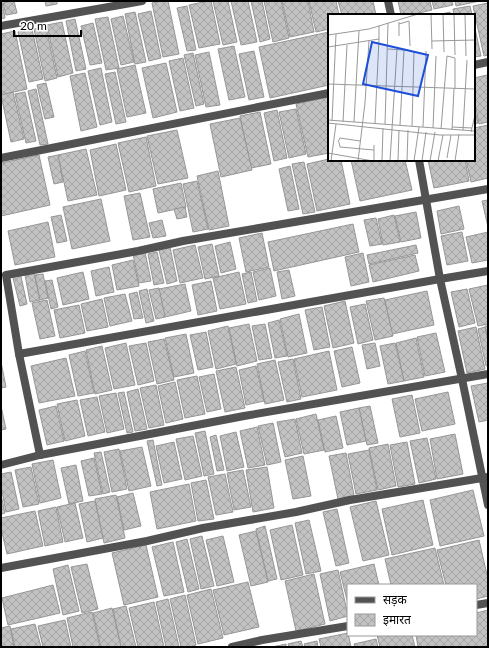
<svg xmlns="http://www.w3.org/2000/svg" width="489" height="648" font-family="Lato,'Noto Sans Devanagari',sans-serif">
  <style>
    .building { fill: url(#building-cross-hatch); stroke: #969696 }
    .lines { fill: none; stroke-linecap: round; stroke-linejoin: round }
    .street { stroke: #525252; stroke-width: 8 }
    .inset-road { fill: none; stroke: #999; stroke-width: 1 }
    .view { fill: #1d4ed8; fill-opacity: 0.15; stroke: #1d4ed8; stroke-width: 2 }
    .inset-edge { fill: none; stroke: #000; stroke-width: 2 }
  </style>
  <defs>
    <pattern id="building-cross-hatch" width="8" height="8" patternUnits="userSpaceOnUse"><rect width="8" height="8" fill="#c2c2c2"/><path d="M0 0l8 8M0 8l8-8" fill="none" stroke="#a5a5a5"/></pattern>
  </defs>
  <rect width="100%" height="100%" fill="#fff"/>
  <g class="building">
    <polygon points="12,1 14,1 17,13 6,15 3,3"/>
    <polygon points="45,1 57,1 57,4 46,6"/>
    <polygon points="161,1 168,1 179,54 163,57 152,3"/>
    <polygon points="208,1 211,1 220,44 199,48 189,5"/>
    <polygon points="213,1 228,1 237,42 223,45"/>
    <polygon points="231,1 248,1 257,42 241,45"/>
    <polygon points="251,1 262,1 270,39 260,42"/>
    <polygon points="264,1 281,1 289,38 273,42"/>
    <polygon points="282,1 308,1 314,32 290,37"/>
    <polygon points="309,1 336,1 339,15 329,15 329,29 316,32"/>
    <polygon points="338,1 373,1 376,15 342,15"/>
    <polygon points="398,1 430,1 432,10 410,15 401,15"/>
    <polygon points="432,1 452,1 453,5 434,9"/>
    <polygon points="455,1 480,1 456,6"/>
    <polygon points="1,2 2,2 5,18 1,19"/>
    <polygon points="488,3 488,55 484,56 473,6"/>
    <polygon points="187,6 196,50 187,51 177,8"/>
    <polygon points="470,6 472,15 454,15 453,9"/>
    <polygon points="151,11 161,58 149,61 138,14"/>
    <polygon points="135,12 146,62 135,64 125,14"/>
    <polygon points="450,12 451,15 437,15"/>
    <polygon points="123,16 134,62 121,65 111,19"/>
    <polygon points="108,17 119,68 106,70 95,19"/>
    <polygon points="75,19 86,69 76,71 66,21"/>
    <polygon points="62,22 73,73 58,77 47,25"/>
    <polygon points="93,23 102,63 90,65 81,26"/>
    <polygon points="474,24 481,56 474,57"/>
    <polygon points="46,27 57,78 45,81 34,29"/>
    <polygon points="32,29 43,79 29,82 18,32"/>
    <polygon points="15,31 27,89 1,95 1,34"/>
    <polygon points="329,32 329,85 270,98 259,47"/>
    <polygon points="234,46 245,97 229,100 218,49"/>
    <polygon points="254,51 264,97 249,100 239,54"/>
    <polygon points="209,52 220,105 206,107 195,55"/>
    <polygon points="193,53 204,104 196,106 184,55"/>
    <polygon points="183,58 194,108 180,111 169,61"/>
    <polygon points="166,63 177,112 153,118 142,68"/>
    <polygon points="135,65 146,113 127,117 117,69"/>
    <polygon points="101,68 112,122 100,125 88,71"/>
    <polygon points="115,72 126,122 116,124 105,74"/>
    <polygon points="85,73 97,127 81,131 70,76"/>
    <polygon points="487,75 488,80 488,122 479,124 474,98 474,78"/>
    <polygon points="46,83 54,117 45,119 37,85"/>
    <polygon points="36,89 48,144 40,145 28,91"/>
    <polygon points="13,92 24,139 11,142 1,95"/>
    <polygon points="25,92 36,141 26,143 15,94"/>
    <polygon points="329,97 329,153 308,157 296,104"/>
    <polygon points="474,105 478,123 474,124"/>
    <polygon points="296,109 306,154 289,158 279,112"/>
    <polygon points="277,110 287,158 274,161 264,113"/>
    <polygon points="260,112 271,164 251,168 240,116"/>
    <polygon points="240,118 252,170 221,177 210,124"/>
    <polygon points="488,125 488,178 471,182 466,160 474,160 474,128"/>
    <polygon points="177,130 188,178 158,184 147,136"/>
    <polygon points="146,137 156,186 129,192 118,143"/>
    <polygon points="116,144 126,190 99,196 90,150"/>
    <polygon points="86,149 97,195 68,201 58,155"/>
    <polygon points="39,155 50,205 1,216 1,163"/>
    <polygon points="58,155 63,182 54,184 48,157"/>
    <polygon points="329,159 329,160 341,160 350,204 317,211 307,164"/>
    <polygon points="351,160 405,160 412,190 360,201"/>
    <polygon points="428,160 465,160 469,181 434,188"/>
    <polygon points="304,162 315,212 303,214 292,164"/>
    <polygon points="290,166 299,209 288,211 279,169"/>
    <polygon points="218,171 229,226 209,230 197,176"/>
    <polygon points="197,181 208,229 193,232 183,184"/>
    <polygon points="181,183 186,207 158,213 153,189"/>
    <polygon points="140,193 150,237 133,240 124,196"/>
    <polygon points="101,199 110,241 72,249 63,207"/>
    <polygon points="488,200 488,227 482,201"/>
    <polygon points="459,206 464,229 441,234 437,211"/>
    <polygon points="185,207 187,217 177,219 174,209"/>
    <polygon points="416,212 421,238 401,242 395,216"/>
    <polygon points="61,215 67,241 57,243 51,217"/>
    <polygon points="394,215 400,242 383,245 378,219"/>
    <polygon points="376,218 382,244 370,246 364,220"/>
    <polygon points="162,220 166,236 153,238 149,223"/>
    <polygon points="48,222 55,257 15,265 8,231"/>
    <polygon points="353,224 359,252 274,271 268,242"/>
    <polygon points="462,232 468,261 447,265 441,236"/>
    <polygon points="488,232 488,260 472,263 466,237"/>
    <polygon points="262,233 269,267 246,272 239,238"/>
    <polygon points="230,242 236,269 221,273 215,246"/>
    <polygon points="212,244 219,276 205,279 198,247"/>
    <polygon points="195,245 203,278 180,283 173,250"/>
    <polygon points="416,245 418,253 369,264 367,255"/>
    <polygon points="170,247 177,281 167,284 159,250"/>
    <polygon points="145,252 151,281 139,283 133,254"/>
    <polygon points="157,252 164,283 154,285 148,254"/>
    <polygon points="363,253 369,282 351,286 345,257"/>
    <polygon points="415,255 419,271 373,282 369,265"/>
    <polygon points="133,260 139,286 117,290 112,265"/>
    <polygon points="109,267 114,292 96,296 91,271"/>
    <polygon points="270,268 276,296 259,300 253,272"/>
    <polygon points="289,270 295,296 282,299 277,272"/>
    <polygon points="20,272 27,304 20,306 12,274"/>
    <polygon points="83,272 89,299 63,305 57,278"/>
    <polygon points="239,272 246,304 220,309 213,278"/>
    <polygon points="251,272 257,301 248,303 242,274"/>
    <polygon points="34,273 40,300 30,302 25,275"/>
    <polygon points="43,274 48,298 40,300 35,275"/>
    <polygon points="52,280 58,307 51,309 45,281"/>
    <polygon points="211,281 217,311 198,315 192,285"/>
    <polygon points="185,284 191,311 165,317 159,289"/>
    <polygon points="488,285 488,324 478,326 469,289"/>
    <polygon points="159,288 165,317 156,319 149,290"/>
    <polygon points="147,289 154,321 146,323 139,291"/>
    <polygon points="467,289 475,323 459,327 451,292"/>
    <polygon points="427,291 434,325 392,334 385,300"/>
    <polygon points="137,292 143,318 134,319 129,294"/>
    <polygon points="125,294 132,321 110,326 104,298"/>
    <polygon points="384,298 393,336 375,340 366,301"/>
    <polygon points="102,299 108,327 87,331 81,304"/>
    <polygon points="47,300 55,336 40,339 32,303"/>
    <polygon points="345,301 354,343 333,348 324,306"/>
    <polygon points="365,304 373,340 358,344 350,307"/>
    <polygon points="79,305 85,333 60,338 54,310"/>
    <polygon points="322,307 330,347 314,350 305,310"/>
    <polygon points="299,314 307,353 288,357 280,319"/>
    <polygon points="279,320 287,356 275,358 268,323"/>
    <polygon points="249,324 257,361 237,366 229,328"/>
    <polygon points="265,324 272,358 259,360 252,326"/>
    <polygon points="228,326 236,364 216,369 208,331"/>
    <polygon points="485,326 488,326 488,339"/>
    <polygon points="476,327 485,369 467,373 458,331"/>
    <polygon points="485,327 488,341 488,365 486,366 478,329"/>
    <polygon points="206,332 213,367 198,370 190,335"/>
    <polygon points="436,333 445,372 425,376 417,337"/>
    <polygon points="186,334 194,373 174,377 165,338"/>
    <polygon points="416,338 424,377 404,381 396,343"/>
    <polygon points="164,339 174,380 157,384 148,342"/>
    <polygon points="126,343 135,385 114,389 105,348"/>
    <polygon points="146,343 154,381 138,385 129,346"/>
    <polygon points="375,343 380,366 367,369 362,345"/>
    <polygon points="395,343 404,381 388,384 380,346"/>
    <polygon points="102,346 112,390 95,394 86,350"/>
    <polygon points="352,347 360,383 342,387 334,351"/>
    <polygon points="85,351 94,393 78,396 69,355"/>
    <polygon points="329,351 337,390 302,397 294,359"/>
    <polygon points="66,358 75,396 39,403 31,366"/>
    <polygon points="293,359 301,399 287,402 278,362"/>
    <polygon points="275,360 284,400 265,404 257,364"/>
    <polygon points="1,362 6,387 1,388"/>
    <polygon points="256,366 264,401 246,405 239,370"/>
    <polygon points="236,367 245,408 225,412 216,371"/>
    <polygon points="214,374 221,409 207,412 199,377"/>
    <polygon points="197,376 205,414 185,418 177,380"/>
    <polygon points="175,382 183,419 166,423 158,386"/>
    <polygon points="488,383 488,420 479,422 471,386"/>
    <polygon points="156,385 164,425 149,428 140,388"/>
    <polygon points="138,389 147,429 135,431 127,392"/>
    <polygon points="124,392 133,432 127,433 118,393"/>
    <polygon points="448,392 455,424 422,431 415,399"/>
    <polygon points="116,393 124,429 107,433 99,396"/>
    <polygon points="412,395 420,433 400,437 392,399"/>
    <polygon points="97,397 105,432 88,436 80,400"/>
    <polygon points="77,400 85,436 65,441 57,404"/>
    <polygon points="1,406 6,429 1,430"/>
    <polygon points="56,406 64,441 47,445 39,410"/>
    <polygon points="370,406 378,443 367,445 359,408"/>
    <polygon points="359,408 366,441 347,445 340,412"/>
    <polygon points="316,414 324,450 304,454 296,419"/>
    <polygon points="336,416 343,448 325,452 318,420"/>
    <polygon points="295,419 302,453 285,457 277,422"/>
    <polygon points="273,423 281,462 267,465 258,426"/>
    <polygon points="257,427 265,465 248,468 240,431"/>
    <polygon points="205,431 214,474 204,476 195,433"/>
    <polygon points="236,432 244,467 227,471 220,436"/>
    <polygon points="455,434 463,474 437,479 430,439"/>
    <polygon points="216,435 224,470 217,471 210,437"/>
    <polygon points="193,436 202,476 185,480 176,439"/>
    <polygon points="427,438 436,479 419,483 410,441"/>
    <polygon points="153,440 162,485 157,486 147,441"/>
    <polygon points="174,442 182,479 164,483 156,446"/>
    <polygon points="407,442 415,484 398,487 390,445"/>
    <polygon points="388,444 396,486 378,490 369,448"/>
    <polygon points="142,447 151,486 129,491 120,451"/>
    <polygon points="119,449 127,489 112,492 104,452"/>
    <polygon points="369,450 377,490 356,494 348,454"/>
    <polygon points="101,452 110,492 103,494 94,453"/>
    <polygon points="346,453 354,495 338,499 329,456"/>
    <polygon points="303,456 311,496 293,499 285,460"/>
    <polygon points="94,458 102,494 89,496 81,461"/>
    <polygon points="53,460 61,498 40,503 32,464"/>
    <polygon points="76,465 83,501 69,504 61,468"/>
    <polygon points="31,467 39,504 23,507 15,470"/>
    <polygon points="267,467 274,508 253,512 246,470"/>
    <polygon points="243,470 251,507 234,510 227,473"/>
    <polygon points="11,472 19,509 6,512 1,486 1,474"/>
    <polygon points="225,474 233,512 216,515 208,477"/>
    <polygon points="206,480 214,519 198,521 191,483"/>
    <polygon points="189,484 196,521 157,529 150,492"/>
    <polygon points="473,490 484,536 440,546 430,500"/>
    <polygon points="133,493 141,526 124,530 117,497"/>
    <polygon points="1,495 5,513 1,514"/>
    <polygon points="116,495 125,538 104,543 95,499"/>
    <polygon points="423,500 433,545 392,555 382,509"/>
    <polygon points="95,501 103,538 87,542 79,504"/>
    <polygon points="376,501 389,555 363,561 350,507"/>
    <polygon points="75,503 83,538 65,542 57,507"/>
    <polygon points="56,507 63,542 45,546 38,511"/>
    <polygon points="337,509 349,563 336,566 323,512"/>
    <polygon points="35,511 43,546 7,554 1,528 1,518"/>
    <polygon points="309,520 321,571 306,574 295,523"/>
    <polygon points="292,525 303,575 281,580 270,530"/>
    <polygon points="265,526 277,579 268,581 256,529"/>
    <polygon points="256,531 268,582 251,586 239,535"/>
    <polygon points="202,536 214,586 201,589 190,539"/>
    <polygon points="223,536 234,582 217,586 206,540"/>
    <polygon points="187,539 199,589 188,592 176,542"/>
    <polygon points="479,540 488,579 488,596 476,599 476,585 446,585 437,550"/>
    <polygon points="173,542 184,592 164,596 152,547"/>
    <polygon points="146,545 158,597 124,605 112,553"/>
    <polygon points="435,548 444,585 391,585 385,559"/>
    <polygon points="87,564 98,609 82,613 71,567"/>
    <polygon points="374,564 379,585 348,585 348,604 340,572"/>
    <polygon points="68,565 79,611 63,615 53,569"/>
    <polygon points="338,570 348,616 330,621 320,574"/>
    <polygon points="314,574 325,624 296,631 285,581"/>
    <polygon points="248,582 259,627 224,635 213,590"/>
    <polygon points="53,585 60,613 8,625 2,598"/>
    <polygon points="211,589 223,638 198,644 187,595"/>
    <polygon points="185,595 196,645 190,647 181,647 170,599"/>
    <polygon points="168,599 179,647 166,647 156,602"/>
    <polygon points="154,602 164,647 138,647 129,608"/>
    <polygon points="126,606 136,647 121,647 113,609"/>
    <polygon points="112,608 121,647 101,647 93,613"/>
    <polygon points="488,610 488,647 418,647 416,635 476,635 476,613"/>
    <polygon points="92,612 100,647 73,647 67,618"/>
    <polygon points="65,620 71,647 43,647 38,626"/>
    <polygon points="35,624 41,647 15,647 11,629"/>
    <polygon points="10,626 14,647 1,647 1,628"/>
    <polygon points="348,633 351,647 321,647 319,639"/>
    <polygon points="377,635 412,635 415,647 380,647"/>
    <polygon points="376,639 378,647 355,647 354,644"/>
    <polygon points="301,641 303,647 289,647 288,644"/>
    <polygon points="317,641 318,647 305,647 304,644"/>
    <polygon points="286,644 286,647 272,647"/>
  </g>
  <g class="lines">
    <g class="street">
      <polyline points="388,1 391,15"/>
      <polyline points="1,26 142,1"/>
      <polyline points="474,65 488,62"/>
      <polyline points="1,158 329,93"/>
      <polyline points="419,160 440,279 462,379 488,505"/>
      <polyline points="19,354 440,279 488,271"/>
      <polyline points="40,455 19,354 6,275 138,251 183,241 488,189"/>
      <polyline points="1,465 40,455 244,416 488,374"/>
      <polyline points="1,568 147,541 203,528 296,512 350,500 488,477"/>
      <polyline points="476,605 488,603"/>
      <polyline points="232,647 262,640 348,626"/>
    </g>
  </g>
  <g transform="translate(328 14)">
    <rect width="147" height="147" fill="#fff"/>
    <path class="inset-road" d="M103 0 104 35M115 0 116 38M126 0 127 41M137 0 138 42M71 8V22M71 10 81 7 82 32M51 12V25M0 21 41 15 90 0M104 27 147 26M0 33 51 25 47 109M60 35 76 36 72 111M0 70 147 75M0 106 147 117M4 107 8 20M15 108 19 31M26 108 31 17M0 109 112 121H147M57 110 60 9M84 112 86 37M95 113 98 37M124 113 144 114M105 114 108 42M113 115 119 42 127 44V75M124 116 126 75M135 116 139 46M143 118 147 101M10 128 12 124 32 127M11 128 12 133 46 136M0 139 45 147M119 144 123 121M3 147 8 110M30 147 37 89 41 27M46 147V131M54 147 55 114M62 147 69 35M70 147 71 116M79 147 80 116M86 147 91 113M94 147 98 118M102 147 107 118M110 147 115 121M127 147 131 120"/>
    <path class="view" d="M44 28 100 41 90 82 35 70Z"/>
    <rect width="147" height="147" class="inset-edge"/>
  </g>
  <rect width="489" height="648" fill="none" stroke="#000000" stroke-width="4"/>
  <rect x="347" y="584" width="130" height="52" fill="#ffffff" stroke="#999999"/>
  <rect x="355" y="597" width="20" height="6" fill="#525252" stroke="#999999"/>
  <text x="383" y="604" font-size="12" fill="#000000">सड़क</text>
  <rect x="355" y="614" width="20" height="12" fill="url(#building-cross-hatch)" stroke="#999999"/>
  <text x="383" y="624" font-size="12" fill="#000000">इमारत</text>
  <path d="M14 30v6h67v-6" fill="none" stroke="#000000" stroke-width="2"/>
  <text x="20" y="30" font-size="12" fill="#000000" stroke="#ffffff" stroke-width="3" paint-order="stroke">20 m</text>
</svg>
